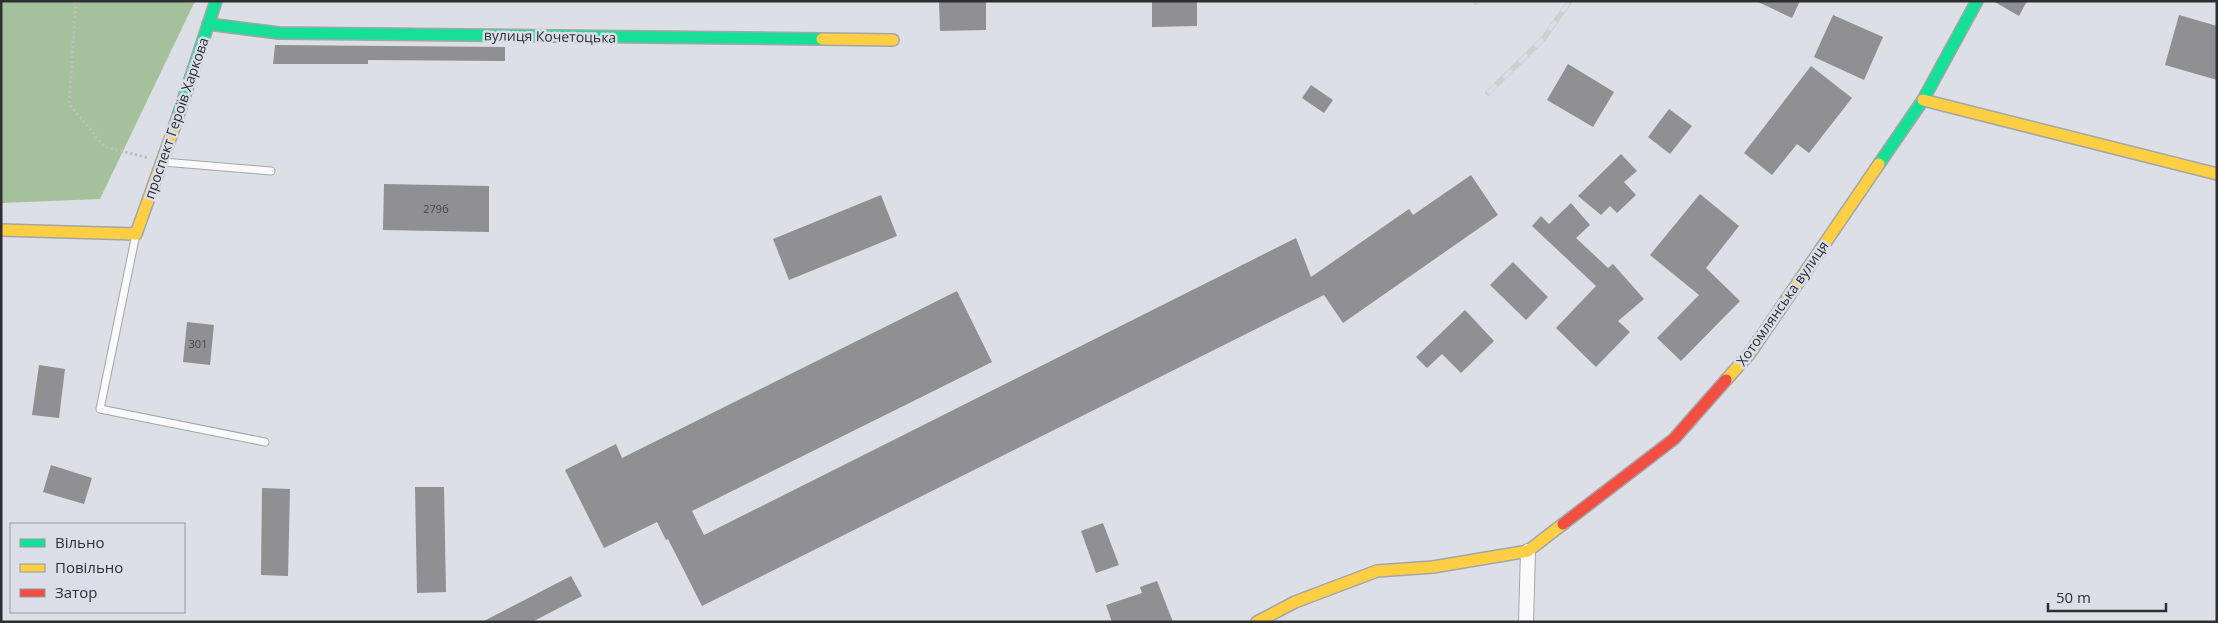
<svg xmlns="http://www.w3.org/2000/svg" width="2218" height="623" font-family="'Open Sans',sans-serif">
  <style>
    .forest { fill: #a5c19b }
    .building { fill: #908f91 }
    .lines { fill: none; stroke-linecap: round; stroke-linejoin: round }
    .lane-casing { stroke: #a3a5aa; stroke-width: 9 }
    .street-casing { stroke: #a3a5aa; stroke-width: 16 }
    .fast-casing { stroke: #a3a5aa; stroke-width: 14 }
    .slow-casing { stroke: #a3a5aa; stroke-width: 14 }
    .jam-casing { stroke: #a3a5aa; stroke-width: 14 }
    .path { stroke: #bdbec1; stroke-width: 3; stroke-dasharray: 2.5 2.5; stroke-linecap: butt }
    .lane { stroke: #fafafb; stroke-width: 7 }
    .street { stroke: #fafafb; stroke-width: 14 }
    .fast { stroke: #16e098; stroke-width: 11 }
    .slow { stroke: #ffcf43; stroke-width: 11 }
    .jam { stroke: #f24e42; stroke-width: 11 }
    .rail-casing { stroke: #cecfd1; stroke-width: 5.5 }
    .rail { stroke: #d9dee9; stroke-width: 4; stroke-dasharray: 11; stroke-linecap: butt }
    .labels { text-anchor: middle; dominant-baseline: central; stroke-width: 5; stroke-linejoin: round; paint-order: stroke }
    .number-label { font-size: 11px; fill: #46474a }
    .street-label { font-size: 14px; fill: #2d2f33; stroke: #d9dee9 }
  </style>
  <rect width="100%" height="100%" fill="#dcdfe6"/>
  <polygon class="forest" points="1,1 195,1 100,199 1,203"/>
  <g class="building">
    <polygon points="939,1 986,1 986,30 940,31"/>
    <polygon points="1152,1 1197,1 1197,26 1152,27"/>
    <polygon points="1756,1 1800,1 1792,18"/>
    <polygon points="1993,1 2027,1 2019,16"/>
    <polygon points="1833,15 1883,37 1864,80 1814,57"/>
    <polygon points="2179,15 2217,26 2217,80 2165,65"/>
    <polygon points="275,45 505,47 505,61 368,60 368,64 273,64"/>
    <polygon points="1568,64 1614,92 1593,127 1547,100"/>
    <polygon points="1811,66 1852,98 1809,153 1797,144 1772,175 1744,153"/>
    <polygon points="1311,85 1333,100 1324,113 1302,98"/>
    <polygon points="1669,109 1692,126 1670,154 1648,137"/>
    <polygon points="1621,154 1637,171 1624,182 1636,195 1617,213 1610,206 1601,215 1578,196"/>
    <polygon points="1471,175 1498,215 1343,323 1324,295 702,606 668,539 666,540 657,522 604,548 565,470 616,444 622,458 957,291 992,362 692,511 704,535 1296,238 1311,277 1409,209 1413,215"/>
    <polygon points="384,184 489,186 489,232 383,230"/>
    <polygon points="1700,194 1739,226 1706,268 1740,301 1681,361 1657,338 1699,295 1650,255"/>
    <polygon points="881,195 897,236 789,280 773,239"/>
    <polygon points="1571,203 1590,225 1576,238 1608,268 1613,264 1644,299 1618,321 1630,332 1596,367 1556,328 1596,286 1532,226 1541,216 1549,224"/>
    <polygon points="1513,262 1548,297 1526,320 1490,285"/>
    <polygon points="1465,310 1494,341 1461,373 1442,354 1427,368 1416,357"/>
    <polygon points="187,322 214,325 210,365 183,362"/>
    <polygon points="39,365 65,369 59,418 32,415"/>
    <polygon points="51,465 92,478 84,504 43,492"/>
    <polygon points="415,487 444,487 446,592 417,593"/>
    <polygon points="262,488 290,489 288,576 261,575"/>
    <polygon points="1103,523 1119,565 1096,573 1081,531"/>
    <polygon points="571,576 582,596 532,622 482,622"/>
    <polygon points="1157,581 1173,622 1112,622 1106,605 1142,593 1140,587"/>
  </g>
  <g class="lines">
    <g class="lane-casing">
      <g id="lane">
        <polyline points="163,162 271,171"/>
        <polyline points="136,234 100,409 265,442"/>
      </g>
    </g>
    <g class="street-casing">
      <polyline id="street" points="1526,622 1528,551"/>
    </g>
    <g class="fast-casing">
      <g id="fast">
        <polyline points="208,24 279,33 822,39"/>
        <polyline points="174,128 216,1"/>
        <polyline points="1879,164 1923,100 1977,1"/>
      </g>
    </g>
    <g class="slow-casing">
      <g id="slow">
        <polyline points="822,39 893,40"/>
        <polyline points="1923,100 2217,174"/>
        <polyline points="1,230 136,234 174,128"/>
        <polyline points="1726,380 1750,353 1879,164"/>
        <polyline points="1257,622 1295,602 1377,571 1433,567 1528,551 1563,524"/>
      </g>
    </g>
    <g class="jam-casing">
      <polyline id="jam" points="1563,524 1674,439 1726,380"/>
    </g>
    <polyline class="path" points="76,1 69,104 105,147 149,158"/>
    <use href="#lane" class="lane"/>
    <use href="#street" class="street"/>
    <use href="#fast" class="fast"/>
    <use href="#slow" class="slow"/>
    <use href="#jam" class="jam"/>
    <g class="rail-casing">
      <g id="rail">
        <polyline points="1476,2 1477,1"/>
        <polyline points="1488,93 1544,38 1570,1"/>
      </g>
    </g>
    <use href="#rail" class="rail"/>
  </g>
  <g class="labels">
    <g class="number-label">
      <text x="436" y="208">279б</text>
      <text x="198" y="343">301</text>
    </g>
    <g class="street-label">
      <text transform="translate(550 36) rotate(1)">вулиця Кочетоцька</text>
      <text transform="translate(176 118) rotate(-71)">проспект Героїв Харкова</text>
      <text transform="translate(1782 303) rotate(-55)">Хотомлянська вулиця</text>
    </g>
  </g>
  <rect width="2218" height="623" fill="none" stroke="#2d2f33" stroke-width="5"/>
  <rect x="10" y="523" width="175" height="90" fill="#d9dee9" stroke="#9498a0"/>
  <rect x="20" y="539" width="25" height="8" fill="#16e098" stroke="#9498a0"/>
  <text x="55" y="548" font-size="15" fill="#2d2f33">Вільно</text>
  <rect x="20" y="564" width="25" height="8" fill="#ffcf43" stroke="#9498a0"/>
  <text x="55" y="573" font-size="15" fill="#2d2f33">Повільно</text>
  <rect x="20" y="589" width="25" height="8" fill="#f24e42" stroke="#9498a0"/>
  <text x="55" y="598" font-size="15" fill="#2d2f33">Затор</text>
  <path d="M2048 603v8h118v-8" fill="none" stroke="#2d2f33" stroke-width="2.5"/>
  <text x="2056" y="603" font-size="15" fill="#2d2f33" stroke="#d9dee9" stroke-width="4" paint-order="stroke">50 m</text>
</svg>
